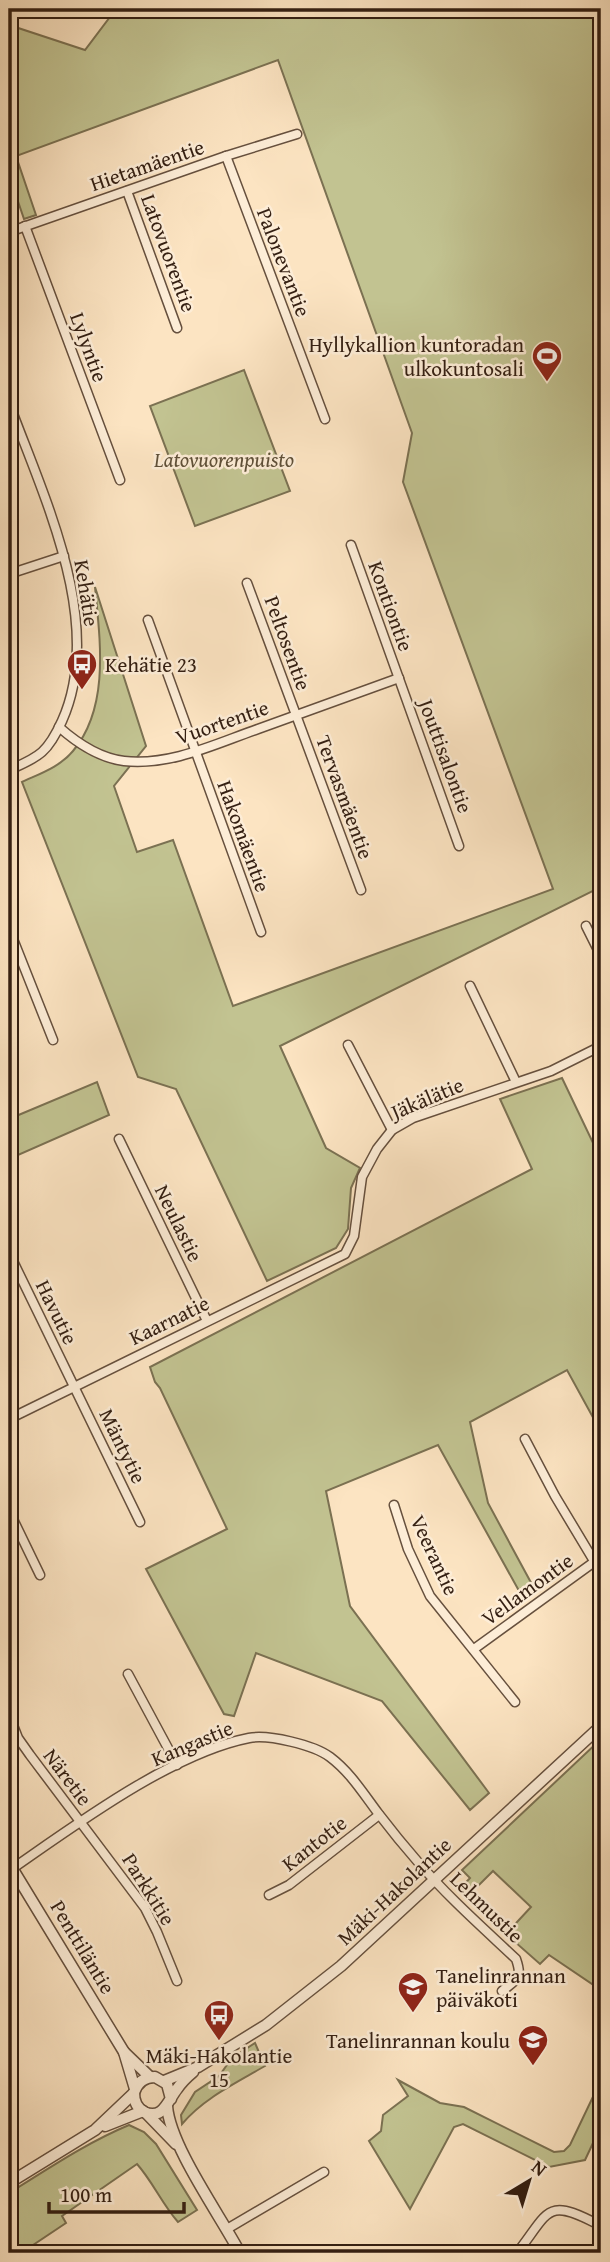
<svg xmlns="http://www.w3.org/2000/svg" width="610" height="2262" font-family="'Gentium Book Plus',serif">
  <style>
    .green { fill: #c2c391; stroke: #7b7152; stroke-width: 2 }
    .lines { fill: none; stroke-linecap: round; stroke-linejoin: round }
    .minor-casing { stroke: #66503e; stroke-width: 11 }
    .tertiary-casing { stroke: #66503e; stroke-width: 13 }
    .minor { stroke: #fdedd7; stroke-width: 8 }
    .tertiary { stroke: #fdedd7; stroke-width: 10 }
    .labels { text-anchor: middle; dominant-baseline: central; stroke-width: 5; stroke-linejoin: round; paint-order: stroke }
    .street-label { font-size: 21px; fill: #341f12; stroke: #fdedd7 }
    .poi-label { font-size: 21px; fill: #341f12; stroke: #fdedd7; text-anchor: end }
    .park-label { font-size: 21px; font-style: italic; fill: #5f5038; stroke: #fdedd7 }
  </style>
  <rect width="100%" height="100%" fill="#fce4c2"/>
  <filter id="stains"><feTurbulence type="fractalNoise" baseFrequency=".00286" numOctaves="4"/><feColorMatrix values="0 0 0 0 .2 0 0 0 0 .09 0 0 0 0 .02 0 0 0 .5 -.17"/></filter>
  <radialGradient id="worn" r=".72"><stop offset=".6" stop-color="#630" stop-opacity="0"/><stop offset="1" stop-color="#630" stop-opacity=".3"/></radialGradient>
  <g class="green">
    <path d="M116 9H257L259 14 272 9H601V887L280 1046 326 1148 360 1168 351 1188 348 1229 336 1248 267 1281 176 1089 138 1077 22 782C39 774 60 767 73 751 110 707 100 640 95 587L146 746 114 786 137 852 173 840 233 1006 553 889 403 482 412 433 278 60 16 156 36 215 24 219 9 175V25L85 50Z"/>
    <polygon points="244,370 290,491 195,526 150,406"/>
    <polygon points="562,1078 594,1145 601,1142 601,1432 567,1370 470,1422 488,1503 535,1590 518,1589 438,1445 326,1491 350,1606 489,1793 470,1810 382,1701 256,1653 234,1716 224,1714 146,1569 227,1529 160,1388 155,1382 150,1367 532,1169 500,1099"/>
    <polygon points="97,1082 109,1115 9,1159 9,1119"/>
    <polygon points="601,1739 601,1990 549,1955 540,1964 506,1934 531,1907 493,1871 469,1895 461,1888 470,1878 462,1870"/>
    <path d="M255 2043 265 2066C236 2083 204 2098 182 2124L181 2115 195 2092 219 2076 232 2058Z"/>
    <polygon points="398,2080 440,2103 464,2107 554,2152 564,2151 570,2145 601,2080 601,2126 585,2160 549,2167 463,2124 454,2127 410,2209 369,2141 381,2131 383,2115 408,2096"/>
    <path d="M129 2125 144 2132 156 2144 197 2210 178 2222C162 2204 153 2182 137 2164L62 2216 66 2223 21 2253H9V2193C48 2169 86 2143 129 2125Z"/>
  </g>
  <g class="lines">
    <g class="minor-casing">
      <g id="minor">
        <polyline points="226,156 325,419"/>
        <polyline points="127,191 177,328"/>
        <polyline points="25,226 120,480"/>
        <polyline points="9,232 226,156 297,134"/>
        <path d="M9 403C43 496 106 623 62 721 57 732 51 744 42 752 33 760 20 765 9 770"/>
        <polyline points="351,545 459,846"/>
        <polyline points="9,574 64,556"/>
        <polyline points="247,583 361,890"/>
        <polyline points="148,620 261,932"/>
        <path d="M59 727C77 743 100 758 124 761 171 766 215 744 258 729 305 712 352 695 399 678"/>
        <polyline points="586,926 601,956"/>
        <polyline points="9,929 53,1040"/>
        <polyline points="470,986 516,1082"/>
        <polyline points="348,1045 392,1130"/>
        <polyline points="119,1139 207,1321"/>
        <polyline points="9,1253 140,1522"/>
        <polyline points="9,1419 345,1254 354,1236 362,1177 377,1149 392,1130 413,1118 551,1071 601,1046"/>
        <polyline points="525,1439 555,1496 594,1561"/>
        <polyline points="394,1505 408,1549 430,1596 515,1702"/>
        <polyline points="9,1511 40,1575"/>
        <polyline points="474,1649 601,1557"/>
        <polyline points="128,1674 177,1765"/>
        <polyline points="9,1715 18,1738 30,1755 145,1908 157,1932 177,1981"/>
        <path d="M9 1871C74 1826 172 1753 249 1738 268 1734 314 1745 330 1757 350 1772 363 1793 378 1813 391 1830 404 1846 418 1862 448 1897 482 1927 516 1959 523 1979 517 1979 502 1991"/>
        <polyline points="269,1895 289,1885 379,1815"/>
        <polyline points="227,2229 324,2172"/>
        <path d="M517 2253C550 2211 545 2196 601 2226"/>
      </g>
    </g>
    <g class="tertiary-casing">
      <g id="tertiary">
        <polyline points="9,1863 124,2052 135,2089"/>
        <polyline points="124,2052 150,2077"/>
        <polyline points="164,2081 198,2067 266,2025 341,1966 601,1726"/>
        <path d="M171 2099 167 2084 155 2077C144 2077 137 2083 134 2093 134 2101 137 2108 144 2112 163 2121 168 2100 177 2089 181 2083 187 2077 193 2072"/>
        <path d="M167 2106C170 2146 220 2215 240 2253"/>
        <polyline points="146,2113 176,2144"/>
        <polyline points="105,2126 143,2111"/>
        <polyline points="9,2183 95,2130 134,2093"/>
      </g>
    </g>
    <use href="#minor" class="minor"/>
    <use href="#tertiary" class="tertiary"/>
  </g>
  <defs>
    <g id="stadium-pin" transform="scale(1.575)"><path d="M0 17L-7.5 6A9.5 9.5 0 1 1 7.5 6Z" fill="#8f2418" stroke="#fdedd7"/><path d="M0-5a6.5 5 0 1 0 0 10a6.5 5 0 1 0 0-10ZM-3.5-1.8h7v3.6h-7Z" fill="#fff"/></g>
    <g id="bus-pin" transform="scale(1.575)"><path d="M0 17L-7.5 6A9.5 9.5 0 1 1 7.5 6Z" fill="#8f2418" stroke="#fdedd7"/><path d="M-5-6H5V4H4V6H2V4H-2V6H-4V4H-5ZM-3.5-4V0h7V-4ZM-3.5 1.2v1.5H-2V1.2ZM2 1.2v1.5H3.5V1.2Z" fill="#fff"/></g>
    <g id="school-pin" transform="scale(1.575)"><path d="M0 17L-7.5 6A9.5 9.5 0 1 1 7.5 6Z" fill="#8f2418" stroke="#fdedd7"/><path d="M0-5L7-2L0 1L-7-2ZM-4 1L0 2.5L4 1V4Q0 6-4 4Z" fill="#fff"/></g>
  </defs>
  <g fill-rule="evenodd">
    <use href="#stadium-pin" x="547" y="356"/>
    <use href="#bus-pin" x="82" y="664"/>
    <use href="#school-pin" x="413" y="1987"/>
    <use href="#bus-pin" x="219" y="2015"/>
    <use href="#school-pin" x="533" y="2040"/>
  </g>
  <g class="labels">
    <g class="street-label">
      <text transform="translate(147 165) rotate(-19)">Hietamäentie</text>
      <text transform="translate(169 253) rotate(70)">Latovuorentie</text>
      <text transform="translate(284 262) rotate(69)">Palonevantie</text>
      <text transform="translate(89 347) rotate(70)">Lylyntie</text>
      <text transform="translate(87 593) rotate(81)">Kehätie</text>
      <text transform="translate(391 606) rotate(70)">Kontiontie</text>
      <text transform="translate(288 643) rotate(70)">Peltosentie</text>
      <text transform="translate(222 722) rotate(-19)">Vuortentie</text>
      <text transform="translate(446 756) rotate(70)">Jouttisalontie</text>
      <text transform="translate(345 797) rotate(70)">Tervasmäentie</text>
      <text transform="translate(244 836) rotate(70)">Hakomäentie</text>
      <text transform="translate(427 1098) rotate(-23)">Jäkälätie</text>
      <text transform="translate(179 1223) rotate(64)">Neulastie</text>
      <text transform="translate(57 1312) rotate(64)">Havutie</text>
      <text transform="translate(169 1320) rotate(-26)">Kaarnatie</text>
      <text transform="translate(123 1446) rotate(64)">Mäntytie</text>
      <text transform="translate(435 1555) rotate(65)">Veerantie</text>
      <text transform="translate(527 1589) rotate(-36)">Vellamontie</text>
      <text transform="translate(192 1743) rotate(-23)">Kangastie</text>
      <text transform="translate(68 1777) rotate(53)">Näretie</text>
      <text transform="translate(314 1843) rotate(-38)">Kantotie</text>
      <text transform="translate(149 1889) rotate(58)">Parkkitie</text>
      <text transform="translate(394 1891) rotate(-43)">Mäki-Hakolantie</text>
      <text transform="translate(487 1907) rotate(44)">Lehmustie</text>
      <text transform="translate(83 1947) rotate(59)">Penttiläntie</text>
    </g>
    <g class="poi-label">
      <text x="524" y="344">Hyllykallion kuntoradan<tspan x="524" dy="24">ulkokuntosali</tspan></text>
      <text x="105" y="664" text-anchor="start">Kehätie 23</text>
      <text x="436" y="1975" text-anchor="start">Tanelinrannan<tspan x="436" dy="24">päiväkoti</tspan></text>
      <text x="510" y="2040">Tanelinrannan koulu</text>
      <text x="219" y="2055" text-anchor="middle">Mäki-Hakolantie<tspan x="219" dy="24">15</tspan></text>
    </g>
    <g class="park-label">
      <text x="224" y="459">Latovuorenpuisto</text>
    </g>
  </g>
  <rect width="610" height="2262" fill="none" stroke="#fce4c2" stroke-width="35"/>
  <rect x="10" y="10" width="589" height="2241" fill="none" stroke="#341f12" stroke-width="3.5"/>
  <rect x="18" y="18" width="575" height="2227" fill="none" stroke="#341f12" stroke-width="2"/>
  <g transform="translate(529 2181) rotate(38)" stroke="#fdedd7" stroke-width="5" paint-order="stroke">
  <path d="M0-5L12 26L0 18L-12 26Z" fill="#341f12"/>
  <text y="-10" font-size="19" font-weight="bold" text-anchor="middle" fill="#341f12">N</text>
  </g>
  <path d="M49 2202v10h135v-10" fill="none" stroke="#341f12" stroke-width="3.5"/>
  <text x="60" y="2202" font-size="21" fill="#341f12" stroke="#fdedd7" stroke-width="5" paint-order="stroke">100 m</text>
  <rect width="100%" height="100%" filter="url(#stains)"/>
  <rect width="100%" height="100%" fill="url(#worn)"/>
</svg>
